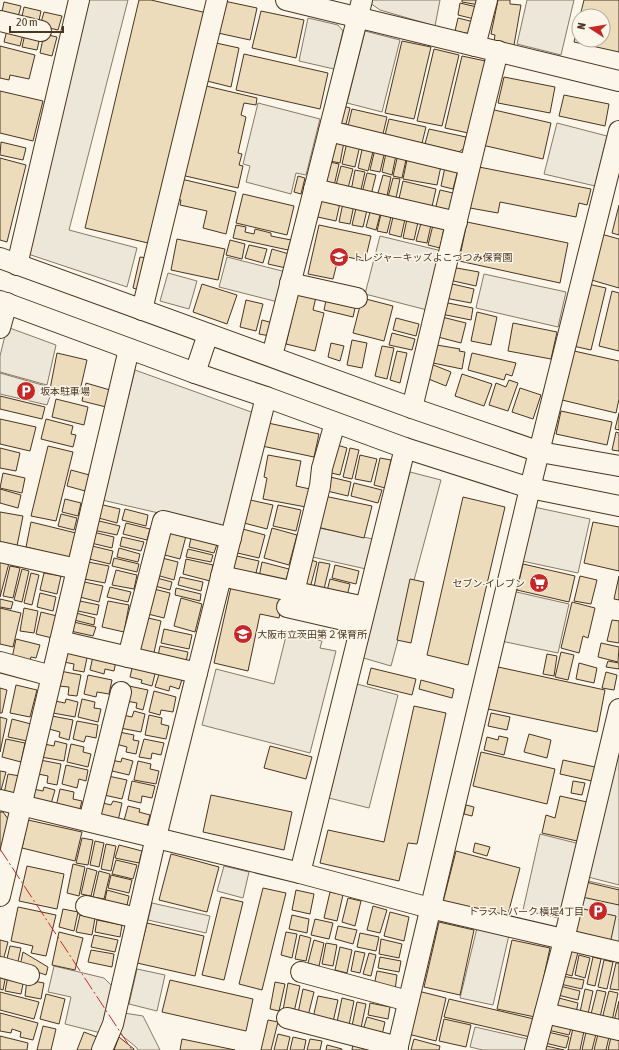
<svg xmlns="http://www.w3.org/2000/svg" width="619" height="1050" font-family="'Asap Condensed','Noto Sans JP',sans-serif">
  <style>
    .green { fill: #ede6d9; stroke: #887966 }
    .parking { fill: #ede7d9; stroke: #887966 }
    .building { fill: #ecdcbc; stroke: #4a3520 }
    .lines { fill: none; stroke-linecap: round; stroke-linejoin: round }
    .minor-casing { stroke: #4a3520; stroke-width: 22 }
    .minor { stroke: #fbf6e9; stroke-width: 20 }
    .power { stroke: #c62828; stroke-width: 1; stroke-dasharray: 14 3 2 3; stroke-linecap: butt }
    .labels { text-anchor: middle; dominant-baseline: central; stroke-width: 3; stroke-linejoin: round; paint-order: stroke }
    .poi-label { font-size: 10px; fill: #4a3520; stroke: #fbf6e9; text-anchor: start }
  </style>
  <rect width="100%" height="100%" fill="#fbf6e9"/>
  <polygon class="green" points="371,0 440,0 435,26 380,10 370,3"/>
  <g class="parking">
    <polygon points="87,0 128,0 69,230 137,248 127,287 28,254"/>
    <polygon points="527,0 574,0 561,55 517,44"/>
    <polygon points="308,18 338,25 343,31 334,69 299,61"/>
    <polygon points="365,31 400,40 382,112 347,103"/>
    <polygon points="258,103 320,119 306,175 296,173 291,194 246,182 250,166 243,164"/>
    <polygon points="557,123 607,136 595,186 544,174"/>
    <polygon points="380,236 442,251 427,310 365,294"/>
    <polygon points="227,257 286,272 278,302 219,287"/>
    <polygon points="168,273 197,281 189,309 160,301"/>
    <polygon points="484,274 566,292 558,327 476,308"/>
    <polygon points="7,327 56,345 47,385 0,372 0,356"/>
    <polygon points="135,370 254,413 224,528 102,500"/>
    <polygon points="0,373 53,388 47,405 0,394"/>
    <polygon points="410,472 441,480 391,666 360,657"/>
    <polygon points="534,507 590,519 578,573 522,561"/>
    <polygon points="314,527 373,539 366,569 308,556"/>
    <polygon points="512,591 569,604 558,653 501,641"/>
    <polygon points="287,632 322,641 320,648 336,651 310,753 202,725 216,669 274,684"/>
    <polygon points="357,684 398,695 369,808 329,798"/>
    <polygon points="619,746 619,885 588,877"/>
    <polygon points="540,834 580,844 563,919 523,910"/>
    <polygon points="224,866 249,872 243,898 217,891"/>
    <polygon points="584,880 619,888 619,945 572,934"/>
    <polygon points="152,903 210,916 206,933 148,920"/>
    <polygon points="477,928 509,935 493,1005 460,998"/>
    <polygon points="54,966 104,978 112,986 101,1033 65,1024 71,997 48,992"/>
    <polygon points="137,969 165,975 157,1011 129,1004"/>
    <polygon points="124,1013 143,1016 160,1050 138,1050 136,1047 119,1033"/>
    <polygon points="475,1027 532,1040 530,1050 483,1050 470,1047"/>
  </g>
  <g class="building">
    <polygon points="139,0 151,0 207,13 152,244 85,228"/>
    <polygon points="462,0 480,0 479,5 462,2"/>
    <polygon points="498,0 510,0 510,4 521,5 514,45 494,42 495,35 491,34"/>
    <polygon points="584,0 619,0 619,52 574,42 579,20 579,40 603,40 603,16 580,16"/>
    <polygon points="224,1 257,8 250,40 218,33"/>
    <polygon points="4,2 21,6 17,21 1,16"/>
    <polygon points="460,3 477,7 474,19 458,15"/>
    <polygon points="24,7 41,11 38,25 21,21"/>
    <polygon points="261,11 304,20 296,58 252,48"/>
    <polygon points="44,12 62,16 58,30 40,26"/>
    <polygon points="458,18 474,22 471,34 455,31"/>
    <polygon points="7,30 23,34 20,46 4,42"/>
    <polygon points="25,34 40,37 37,50 22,47"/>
    <polygon points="44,34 57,37 52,56 40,53"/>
    <polygon points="402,41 431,47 414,119 385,113"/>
    <polygon points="216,43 239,48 231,87 207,81"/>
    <polygon points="0,46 35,55 29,79 10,75 9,80 0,78"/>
    <polygon points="434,49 459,55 442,126 417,121"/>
    <polygon points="244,54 328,73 320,109 236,90"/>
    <polygon points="462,56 490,62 473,134 445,128"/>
    <polygon points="504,77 555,87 550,113 498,103"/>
    <polygon points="202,85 257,98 256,105 244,103 241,115 246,117 238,153 242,154 239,165 243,166 238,188 181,175"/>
    <polygon points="0,91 43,101 33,141 0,133"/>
    <polygon points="564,95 609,104 605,126 559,116"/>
    <polygon points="339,105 350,108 346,124 338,123"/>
    <polygon points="352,109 387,117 383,134 348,126"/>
    <polygon points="490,109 551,123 543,159 482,145"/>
    <polygon points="389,119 426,127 422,143 385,135"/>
    <polygon points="429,129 466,137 464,148 459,152 425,144"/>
    <polygon points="1,142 26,148 23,160 0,155"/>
    <polygon points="344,142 340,163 325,160 329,143"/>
    <polygon points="347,142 360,145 355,167 342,164"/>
    <polygon points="363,145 374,148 368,171 358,168"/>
    <polygon points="375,149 385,151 380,172 370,170"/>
    <polygon points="386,153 396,155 392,175 382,172"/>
    <polygon points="398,154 407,155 402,178 393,176"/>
    <polygon points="408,155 441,166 437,185 403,179"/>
    <polygon points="0,158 26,165 7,242 0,240"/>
    <polygon points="325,161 339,164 334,186 327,184 321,179"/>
    <polygon points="341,166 353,169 348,188 336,185"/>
    <polygon points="445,167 458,170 453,189 441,186"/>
    <polygon points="479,167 591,189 587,205 579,203 576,217 500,202 498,213 470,208"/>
    <polygon points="355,170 365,172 360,194 351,191"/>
    <polygon points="367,173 376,175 371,195 362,193"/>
    <polygon points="383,175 391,177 387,196 378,193"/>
    <polygon points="298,176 305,178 301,194 294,192"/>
    <polygon points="177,178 236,192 226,234 203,228 207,211 180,205 181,200 173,198"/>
    <polygon points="393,178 400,179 395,203 387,201"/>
    <polygon points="403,181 436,189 431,211 398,203"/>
    <polygon points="440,190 453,193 448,214 435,210"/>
    <polygon points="243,194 294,206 287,235 236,223"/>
    <polygon points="321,199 340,203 336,221 313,216"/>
    <polygon points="343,203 354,205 350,224 339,222"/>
    <polygon points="619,205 619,235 612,233"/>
    <polygon points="356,208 367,210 363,227 352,225"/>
    <polygon points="370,212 380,215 376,230 366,227"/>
    <polygon points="381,214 391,217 387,233 377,231"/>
    <polygon points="393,217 405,219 401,237 389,234"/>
    <polygon points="407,219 418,222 414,240 403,238"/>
    <polygon points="467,222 568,243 560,283 459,261"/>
    <polygon points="421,223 431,225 427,243 416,241"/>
    <polygon points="236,225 246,227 245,232 254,234 255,229 271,233 271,236 291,240 288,250 233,238"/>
    <polygon points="319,225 371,236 365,261 339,255 333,279 308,274"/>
    <polygon points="433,225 444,228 440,248 428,245"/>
    <polygon points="601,234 619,239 619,288 588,279"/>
    <polygon points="177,239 225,249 218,280 171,270"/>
    <polygon points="230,240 245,244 242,259 226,255"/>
    <polygon points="249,245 267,249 263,263 245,258"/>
    <polygon points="272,249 289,254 286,268 268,264"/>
    <polygon points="140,257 147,258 139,290 133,288"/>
    <polygon points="451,267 479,272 476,286 449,280"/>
    <polygon points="448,283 474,289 471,303 445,298"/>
    <polygon points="202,284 237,295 227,324 193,312"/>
    <polygon points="588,284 606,288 591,350 573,346"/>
    <polygon points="612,291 619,293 619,351 599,346"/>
    <polygon points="298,293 316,297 313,310 324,313 315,351 286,344"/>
    <polygon points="327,296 356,304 353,317 324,310"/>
    <polygon points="362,298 393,306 384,341 353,333"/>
    <polygon points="246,300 263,304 256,331 240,327"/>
    <polygon points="443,302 473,308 471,320 441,314"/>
    <polygon points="477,312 497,317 491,345 471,341"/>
    <polygon points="442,317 466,323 461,343 438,337"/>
    <polygon points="396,318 419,324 416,336 393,330"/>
    <polygon points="262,320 273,323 270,336 259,334"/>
    <polygon points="513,323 557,332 551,359 508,351"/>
    <polygon points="392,333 415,339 412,350 389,345"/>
    <polygon points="352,340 367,343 362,368 347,365"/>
    <polygon points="331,343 344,346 340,361 328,357"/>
    <polygon points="437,345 460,349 459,351 465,352 462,369 433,363"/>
    <polygon points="382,346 394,348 387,379 375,376"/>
    <polygon points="397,351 407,353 400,383 390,380"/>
    <polygon points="574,351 619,361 619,399 616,413 562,400"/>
    <polygon points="57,353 87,360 79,395 50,389"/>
    <polygon points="472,353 516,363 512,376 506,374 504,380 468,370"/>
    <polygon points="431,364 451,372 446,386 426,378"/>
    <polygon points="462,374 492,384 484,406 455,396"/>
    <polygon points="509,380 518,383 508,411 489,405 496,383 506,387"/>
    <polygon points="86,383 110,390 106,407 82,401"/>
    <polygon points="520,388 541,395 533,419 512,412"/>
    <polygon points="0,396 45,407 42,419 0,409"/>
    <polygon points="56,399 88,407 84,425 52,417"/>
    <polygon points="561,411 612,422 607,445 556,434"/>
    <polygon points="619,413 619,430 615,429"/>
    <polygon points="0,419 36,427 30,451 0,444"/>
    <polygon points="46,419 73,426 71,434 76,435 73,447 41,439"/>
    <polygon points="268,423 319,434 314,457 262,446"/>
    <polygon points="616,432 619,433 619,451 612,450"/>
    <polygon points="334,444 347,448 340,475 327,472"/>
    <polygon points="48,446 73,452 56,521 31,516"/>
    <polygon points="0,448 20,453 16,471 0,468"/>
    <polygon points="350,448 359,450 352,479 343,477"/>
    <polygon points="268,455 301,461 296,486 310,489 306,507 263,499 267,478 264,477"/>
    <polygon points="360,455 377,459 371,482 355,479"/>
    <polygon points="380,458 391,460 385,488 374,485"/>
    <polygon points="71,470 93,476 89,492 67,486"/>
    <polygon points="3,473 25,478 22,493 0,488"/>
    <polygon points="326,476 351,482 348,496 323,490"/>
    <polygon points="354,483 382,490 378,503 351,496"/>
    <polygon points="0,489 21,495 18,508 0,503"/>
    <polygon points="324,496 372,506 364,538 317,527"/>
    <polygon points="463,497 505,507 468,665 427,655"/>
    <polygon points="65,499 81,503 78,516 62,512"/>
    <polygon points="250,500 273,505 267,529 244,523"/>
    <polygon points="99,504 120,509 117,523 95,517"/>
    <polygon points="278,505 301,510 296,531 273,526"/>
    <polygon points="125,509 148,515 146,526 122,520"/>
    <polygon points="0,512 23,516 17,546 0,543"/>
    <polygon points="61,514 77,518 74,530 58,526"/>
    <polygon points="95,520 120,526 117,535 93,530"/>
    <polygon points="31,522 76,533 69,558 26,547"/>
    <polygon points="593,522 619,527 619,571 584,563"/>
    <polygon points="126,523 150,529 147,540 123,534"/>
    <polygon points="239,528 265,535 259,558 233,552"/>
    <polygon points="272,528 297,535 289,565 264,558"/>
    <polygon points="166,531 186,536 180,559 161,554"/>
    <polygon points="93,532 114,537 112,548 91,543"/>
    <polygon points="122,537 144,542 141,551 120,546"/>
    <polygon points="191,538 217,544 214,553 189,547"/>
    <polygon points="88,545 113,551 110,564 85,558"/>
    <polygon points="119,548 140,554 138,562 117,557"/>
    <polygon points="188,549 213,555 211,562 186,557"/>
    <polygon points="232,555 259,561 255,577 229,567"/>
    <polygon points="158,557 178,562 174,580 153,574"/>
    <polygon points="114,558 139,564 137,572 112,566"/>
    <polygon points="186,559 213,565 210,581 183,574"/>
    <polygon points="308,559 317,562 310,588 301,586"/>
    <polygon points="0,561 9,563 0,597"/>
    <polygon points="88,562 109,566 105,583 79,578"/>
    <polygon points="262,562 289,569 285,584 259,577"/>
    <polygon points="319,562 330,564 324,589 314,587"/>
    <polygon points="523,564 575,576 569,602 517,590"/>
    <polygon points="335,565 359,571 356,584 332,578"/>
    <polygon points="10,566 20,568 13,598 3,596"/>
    <polygon points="22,569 29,571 22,602 14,600"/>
    <polygon points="116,570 137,575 134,589 112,585"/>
    <polygon points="31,573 39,575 32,605 24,603"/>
    <polygon points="44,573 61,576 57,594 40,590"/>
    <polygon points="580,576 597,580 591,604 574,601"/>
    <polygon points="619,576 619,600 614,599"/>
    <polygon points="153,577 172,582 170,590 151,585"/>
    <polygon points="180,577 203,582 201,591 178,585"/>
    <polygon points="330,579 350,584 347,596 327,591"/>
    <polygon points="410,579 424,582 411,643 397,640"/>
    <polygon points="80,581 103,586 99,602 76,596"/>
    <polygon points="110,587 131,592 128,602 107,597"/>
    <polygon points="231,587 283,599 279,618 260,614 248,671 214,663"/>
    <polygon points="150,588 170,593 164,618 144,613"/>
    <polygon points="176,588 201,594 200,601 175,595"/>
    <polygon points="40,593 56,597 53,611 37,607"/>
    <polygon points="181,598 202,604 195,632 174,626"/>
    <polygon points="0,599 13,602 11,609 0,607"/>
    <polygon points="75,600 99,605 97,615 73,610"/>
    <polygon points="108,601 129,605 124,632 102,627"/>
    <polygon points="572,602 595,608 588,638 583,636 579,653 561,648"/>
    <polygon points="0,608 21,613 13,647 0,644"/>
    <polygon points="24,608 38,611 34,633 20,631"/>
    <polygon points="41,612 57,616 52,638 36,634"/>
    <polygon points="72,612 95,618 94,625 70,619"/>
    <polygon points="144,617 161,621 153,657 136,653"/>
    <polygon points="612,620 619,621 619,643 607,641"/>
    <polygon points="69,621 96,627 93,636 66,630"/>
    <polygon points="164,629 192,635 189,649 161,643"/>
    <polygon points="16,639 40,645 36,658 31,657 29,663 12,658"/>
    <polygon points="601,643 619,647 618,662 598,657"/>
    <polygon points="160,646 188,652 185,667 157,661"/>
    <polygon points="67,648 88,653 84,672 73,670 74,664 64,662"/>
    <polygon points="561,652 574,655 568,680 555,677"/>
    <polygon points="547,654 557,656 554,676 543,674"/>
    <polygon points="93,656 116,661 114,671 105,669 104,674 90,670"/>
    <polygon points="608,661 619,663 619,669 606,667"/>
    <polygon points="579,663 597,668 594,683 576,679"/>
    <polygon points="133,664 156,670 152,686 141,683 142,680 130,677"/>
    <polygon points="498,667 605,690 597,732 488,709"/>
    <polygon points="371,668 416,679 412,695 367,684"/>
    <polygon points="60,671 81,675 77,696 68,695 69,687 58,686"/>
    <polygon points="160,671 183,676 179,689 170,686 169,691 155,687"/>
    <polygon points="606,672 617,675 614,690 602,688"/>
    <polygon points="88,675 112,680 109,694 97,692 96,697 84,694"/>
    <polygon points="421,680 454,689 452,698 419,689"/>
    <polygon points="16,685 37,690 30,717 10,713"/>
    <polygon points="129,686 148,690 143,710 136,708 137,703 126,701"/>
    <polygon points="0,688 7,690 2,713 0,713"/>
    <polygon points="154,691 176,697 173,712 161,710 160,715 149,712"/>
    <polygon points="66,699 78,702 75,717 53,713 55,701 65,703"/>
    <polygon points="82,699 95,702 94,708 101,709 98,722 78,717"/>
    <polygon points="414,706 446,713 417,844 408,843 399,881 320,863 328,830 384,842"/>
    <polygon points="134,711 145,714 141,732 120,728 123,715 132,717"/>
    <polygon points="491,713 510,717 507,730 488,726"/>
    <polygon points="149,715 162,718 161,724 169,726 166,739 145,735"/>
    <polygon points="52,716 73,720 69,740 59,737 60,732 49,729"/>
    <polygon points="0,717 7,719 0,752"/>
    <polygon points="12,719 31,724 27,741 8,737"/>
    <polygon points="77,721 98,725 96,738 86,736 84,742 73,739"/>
    <polygon points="119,732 134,735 133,740 139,741 136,754 126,752 127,747 116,744"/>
    <polygon points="529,734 551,740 547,758 524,752"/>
    <polygon points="499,736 508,738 504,755 484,750 487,737 498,740"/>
    <polygon points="6,739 25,743 21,762 2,757"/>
    <polygon points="144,739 164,743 161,755 152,753 151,759 139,757"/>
    <polygon points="55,741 67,744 64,761 41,757 44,744 54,746"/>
    <polygon points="71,744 84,747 83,752 91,754 88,767 67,762"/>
    <polygon points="270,746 312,757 306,779 264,768"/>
    <polygon points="481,752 555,769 547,804 473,786"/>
    <polygon points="122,758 133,761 129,775 108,770 111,760 121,762"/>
    <polygon points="40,760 61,764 57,785 47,783 48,776 38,774"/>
    <polygon points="563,760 595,767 592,781 560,774"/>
    <polygon points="138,761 151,764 150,769 159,771 156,784 134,780"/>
    <polygon points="66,765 88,770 86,781 79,779 77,788 62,784"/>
    <polygon points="0,771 6,772 0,794"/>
    <polygon points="8,774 20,776 16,796 4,794"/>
    <polygon points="108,776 127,780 122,799 104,795"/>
    <polygon points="132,781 155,786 152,798 142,796 141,803 128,800"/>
    <polygon points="573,781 585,783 582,795 571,793"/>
    <polygon points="44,787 55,790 51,804 31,798 33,789 43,791"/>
    <polygon points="60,789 74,792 73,799 82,801 79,812 56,807"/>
    <polygon points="211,795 292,812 284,850 203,832"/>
    <polygon points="560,796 587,802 577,841 542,833 546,815 555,818"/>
    <polygon points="113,801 122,803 118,821 96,815 99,802 111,805"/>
    <polygon points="466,805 474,807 472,816 464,814"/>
    <polygon points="128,806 140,809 139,812 150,815 146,830 123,824"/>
    <polygon points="0,812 3,812 8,819 0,853"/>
    <polygon points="28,820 82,832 75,861 22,848"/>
    <polygon points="82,838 93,840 88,865 76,863"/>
    <polygon points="95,841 104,843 99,867 90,865"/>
    <polygon points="475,843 490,847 487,856 473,852"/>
    <polygon points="106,844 116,846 111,871 101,869"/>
    <polygon points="119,845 142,851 139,863 115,858"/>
    <polygon points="456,851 520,868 507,918 443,902"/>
    <polygon points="171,854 219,867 207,912 159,900"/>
    <polygon points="116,860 137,865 133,879 112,874"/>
    <polygon points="73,864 85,867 79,896 67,893"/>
    <polygon points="27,866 64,874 57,909 19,901"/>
    <polygon points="87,868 97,871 91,896 81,894"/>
    <polygon points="99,871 110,874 104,899 93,897"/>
    <polygon points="111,875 132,880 129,893 108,888"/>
    <polygon points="586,882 619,890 619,905 582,897"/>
    <polygon points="263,888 286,893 262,990 239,984"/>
    <polygon points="107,890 129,896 126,910 104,905"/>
    <polygon points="296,890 314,894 310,914 292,910"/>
    <polygon points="330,892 343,895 337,921 324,918"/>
    <polygon points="221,897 243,902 224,980 202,975"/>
    <polygon points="348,898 361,901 355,926 342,922"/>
    <polygon points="373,906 387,910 380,933 367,930"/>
    <polygon points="18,907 56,915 46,956 31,953 33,946 11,941"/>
    <polygon points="579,908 616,916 610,944 573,936"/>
    <polygon points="63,909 78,912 74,931 59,927"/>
    <polygon points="390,912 409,917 404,941 384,936"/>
    <polygon points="80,915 95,918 92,935 76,932"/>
    <polygon points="292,915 309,919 307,933 289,929"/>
    <polygon points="315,919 333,923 329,939 311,935"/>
    <polygon points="97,920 122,925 120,937 95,932"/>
    <polygon points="439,922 474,930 460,995 424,987"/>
    <polygon points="147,923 204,936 195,976 137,963"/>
    <polygon points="338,926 357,930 353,944 335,939"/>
    <polygon points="59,932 83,938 75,970 52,965"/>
    <polygon points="286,932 297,934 292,958 281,955"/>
    <polygon points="360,933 379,937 376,951 357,947"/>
    <polygon points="94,935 118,940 115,952 91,947"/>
    <polygon points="300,935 311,938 306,961 295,959"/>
    <polygon points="381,939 402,944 399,958 379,954"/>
    <polygon points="0,940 8,942 3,961 0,960"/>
    <polygon points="314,940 324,943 319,966 308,963"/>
    <polygon points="512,940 550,948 535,1017 497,1009"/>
    <polygon points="326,943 337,945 333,966 322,964"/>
    <polygon points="10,946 21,948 17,966 6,963"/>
    <polygon points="340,947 352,950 347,973 335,970"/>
    <polygon points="91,950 114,954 112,967 88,962"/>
    <polygon points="569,950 578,952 572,976 559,972"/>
    <polygon points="355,951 365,953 360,973 351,971"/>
    <polygon points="23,952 48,967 46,975 20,966"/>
    <polygon points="369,953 376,955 371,976 363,974"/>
    <polygon points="579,955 590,958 585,978 575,975"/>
    <polygon points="380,957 401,961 399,972 378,968"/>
    <polygon points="593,957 601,959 595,986 587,984"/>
    <polygon points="604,960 613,962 607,989 598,987"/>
    <polygon points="616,963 619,963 619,990 610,989"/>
    <polygon points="377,971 397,975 395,990 374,986"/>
    <polygon points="0,974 6,975 3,990 0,989"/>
    <polygon points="8,976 24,979 21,994 5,991"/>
    <polygon points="562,976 584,980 582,989 560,984"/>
    <polygon points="27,980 44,983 41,999 25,996"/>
    <polygon points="170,980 253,999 246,1031 162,1012"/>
    <polygon points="275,982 285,984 279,1011 270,1009"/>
    <polygon points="288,983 300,986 294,1012 283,1010"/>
    <polygon points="560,986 580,991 578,1000 558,995"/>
    <polygon points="303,989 314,992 308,1016 298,1013"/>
    <polygon points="585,989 593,991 588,1014 580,1012"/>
    <polygon points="597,990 606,992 600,1017 591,1014"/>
    <polygon points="418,991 446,998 436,1041 408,1034"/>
    <polygon points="609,991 618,993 612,1021 602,1019"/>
    <polygon points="0,992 39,1002 34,1019 0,1010"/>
    <polygon points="46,994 65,999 59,1024 40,1019"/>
    <polygon points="318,996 338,1000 333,1022 313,1018"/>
    <polygon points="555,997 578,1003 576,1013 553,1007"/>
    <polygon points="342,998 354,1001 349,1025 337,1022"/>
    <polygon points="449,999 534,1019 530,1037 444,1017"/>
    <polygon points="619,1001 619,1022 614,1021"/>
    <polygon points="357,1002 366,1004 361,1028 352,1026"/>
    <polygon points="370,1003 390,1007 388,1019 368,1015"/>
    <polygon points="0,1013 38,1023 33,1040 20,1037 21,1032 12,1029 11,1033 0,1031"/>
    <polygon points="367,1017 385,1022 382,1035 363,1030"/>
    <polygon points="444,1019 471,1025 466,1047 439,1041"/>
    <polygon points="268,1020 278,1022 271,1050 261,1050"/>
    <polygon points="550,1023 572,1025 569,1035 548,1030"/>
    <polygon points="43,1026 56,1029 51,1050 37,1050"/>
    <polygon points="573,1028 584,1031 580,1050 568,1050"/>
    <polygon points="84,1032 97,1037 92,1050 77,1050"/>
    <polygon points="548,1032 569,1037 566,1048 545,1043"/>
    <polygon points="586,1032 596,1034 592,1050 582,1050"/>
    <polygon points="278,1034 290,1037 287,1050 274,1050"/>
    <polygon points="598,1034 609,1037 606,1050 594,1050"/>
    <polygon points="0,1036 28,1043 27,1050 0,1050"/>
    <polygon points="119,1037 134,1049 134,1050 114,1050"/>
    <polygon points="293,1037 306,1040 304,1050 290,1050"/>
    <polygon points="611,1037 619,1038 619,1050 608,1050"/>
    <polygon points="182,1039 235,1050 180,1050"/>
    <polygon points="310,1039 322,1041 320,1050 307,1050"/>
    <polygon points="414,1039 440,1046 439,1050 411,1050"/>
    <polygon points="353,1044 378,1050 352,1050"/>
    <polygon points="327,1045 342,1049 342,1050 326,1050"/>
    <polygon points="542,1045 564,1050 541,1050"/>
  </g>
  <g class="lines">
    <g class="minor-casing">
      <g id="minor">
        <polyline points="286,0 619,81"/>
        <polyline points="0,21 41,31"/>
        <polyline points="475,46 487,0"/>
        <polyline points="329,131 469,165"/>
        <polyline points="314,189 457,222"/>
        <polyline points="0,258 412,408 540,452 619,466"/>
        <polyline points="17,265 79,0"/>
        <polyline points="290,283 357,298"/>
        <polyline points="0,301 195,373 266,397 405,448 530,488 619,506"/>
        <polyline points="142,310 217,0"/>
        <polyline points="0,328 7,303"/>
        <polyline points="272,356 362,0"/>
        <polyline points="195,373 208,334"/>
        <path d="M412 408C441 289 468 170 498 51"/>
        <polyline points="0,552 77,569"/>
        <polyline points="221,576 365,607"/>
        <polyline points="294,592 320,486 322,468 335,423"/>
        <polyline points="287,607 361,624"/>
        <polyline points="60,641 197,673"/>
        <polyline points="128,657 163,521 231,538"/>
        <polyline points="0,662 52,676"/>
        <polyline points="0,800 300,873 430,908 619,952"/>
        <polyline points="89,821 121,692"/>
        <polyline points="300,873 405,448"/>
        <polyline points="0,896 129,349"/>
        <polyline points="86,906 137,918"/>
        <polyline points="0,967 29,975"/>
        <polyline points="301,972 408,1001"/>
        <polyline points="545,1013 619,1030"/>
        <polyline points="287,1018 398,1047"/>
        <polyline points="102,1050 113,1024 156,837 266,397"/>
        <polyline points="397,1050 530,488 619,131"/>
        <polyline points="535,1050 561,952 619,709"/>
      </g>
    </g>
    <use href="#minor" class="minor"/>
    <polyline class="power" points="0,849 132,1050"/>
  </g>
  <defs>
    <g id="school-disc" transform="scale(1)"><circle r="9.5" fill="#c62828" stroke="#fbf6e9"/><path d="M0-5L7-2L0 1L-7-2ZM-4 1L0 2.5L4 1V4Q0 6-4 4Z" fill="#fff"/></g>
    <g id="parking-disc" transform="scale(1)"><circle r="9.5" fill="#c62828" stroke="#fbf6e9"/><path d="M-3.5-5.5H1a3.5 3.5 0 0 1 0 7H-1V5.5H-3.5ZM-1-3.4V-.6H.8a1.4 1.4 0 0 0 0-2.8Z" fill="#fff"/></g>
    <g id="supermarket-disc" transform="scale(1)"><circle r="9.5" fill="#c62828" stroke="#fbf6e9"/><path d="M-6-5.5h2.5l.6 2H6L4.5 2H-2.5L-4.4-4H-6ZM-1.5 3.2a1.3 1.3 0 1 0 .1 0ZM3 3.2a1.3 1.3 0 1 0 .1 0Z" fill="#fff"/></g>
  </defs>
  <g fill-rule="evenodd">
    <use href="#school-disc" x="339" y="257"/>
    <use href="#parking-disc" x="26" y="391"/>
    <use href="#supermarket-disc" x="539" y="583"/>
    <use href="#school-disc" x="243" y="634"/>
    <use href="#parking-disc" x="598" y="911"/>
  </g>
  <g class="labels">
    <g class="poi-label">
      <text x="353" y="257">トレジャーキッズよこづつみ保育園</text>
      <text x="40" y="391">坂本駐車場</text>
      <text x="525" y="583" text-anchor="end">セブン-イレブン</text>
      <text x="257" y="634">大阪市立茨田第２保育所</text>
      <text x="584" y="911" text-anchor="end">トラストパーク 横堤4丁目</text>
    </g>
  </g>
  <g transform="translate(591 28) rotate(282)"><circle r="19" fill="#fbf6e9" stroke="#b4a999"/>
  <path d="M0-3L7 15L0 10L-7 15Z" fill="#c62828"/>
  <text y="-6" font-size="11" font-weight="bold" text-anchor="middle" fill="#4a3520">N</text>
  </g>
  <path d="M10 26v6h53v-6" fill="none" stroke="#4a3520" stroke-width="2"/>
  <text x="16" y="26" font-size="12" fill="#4a3520" stroke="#fbf6e9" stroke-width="3" paint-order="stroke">20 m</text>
</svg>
